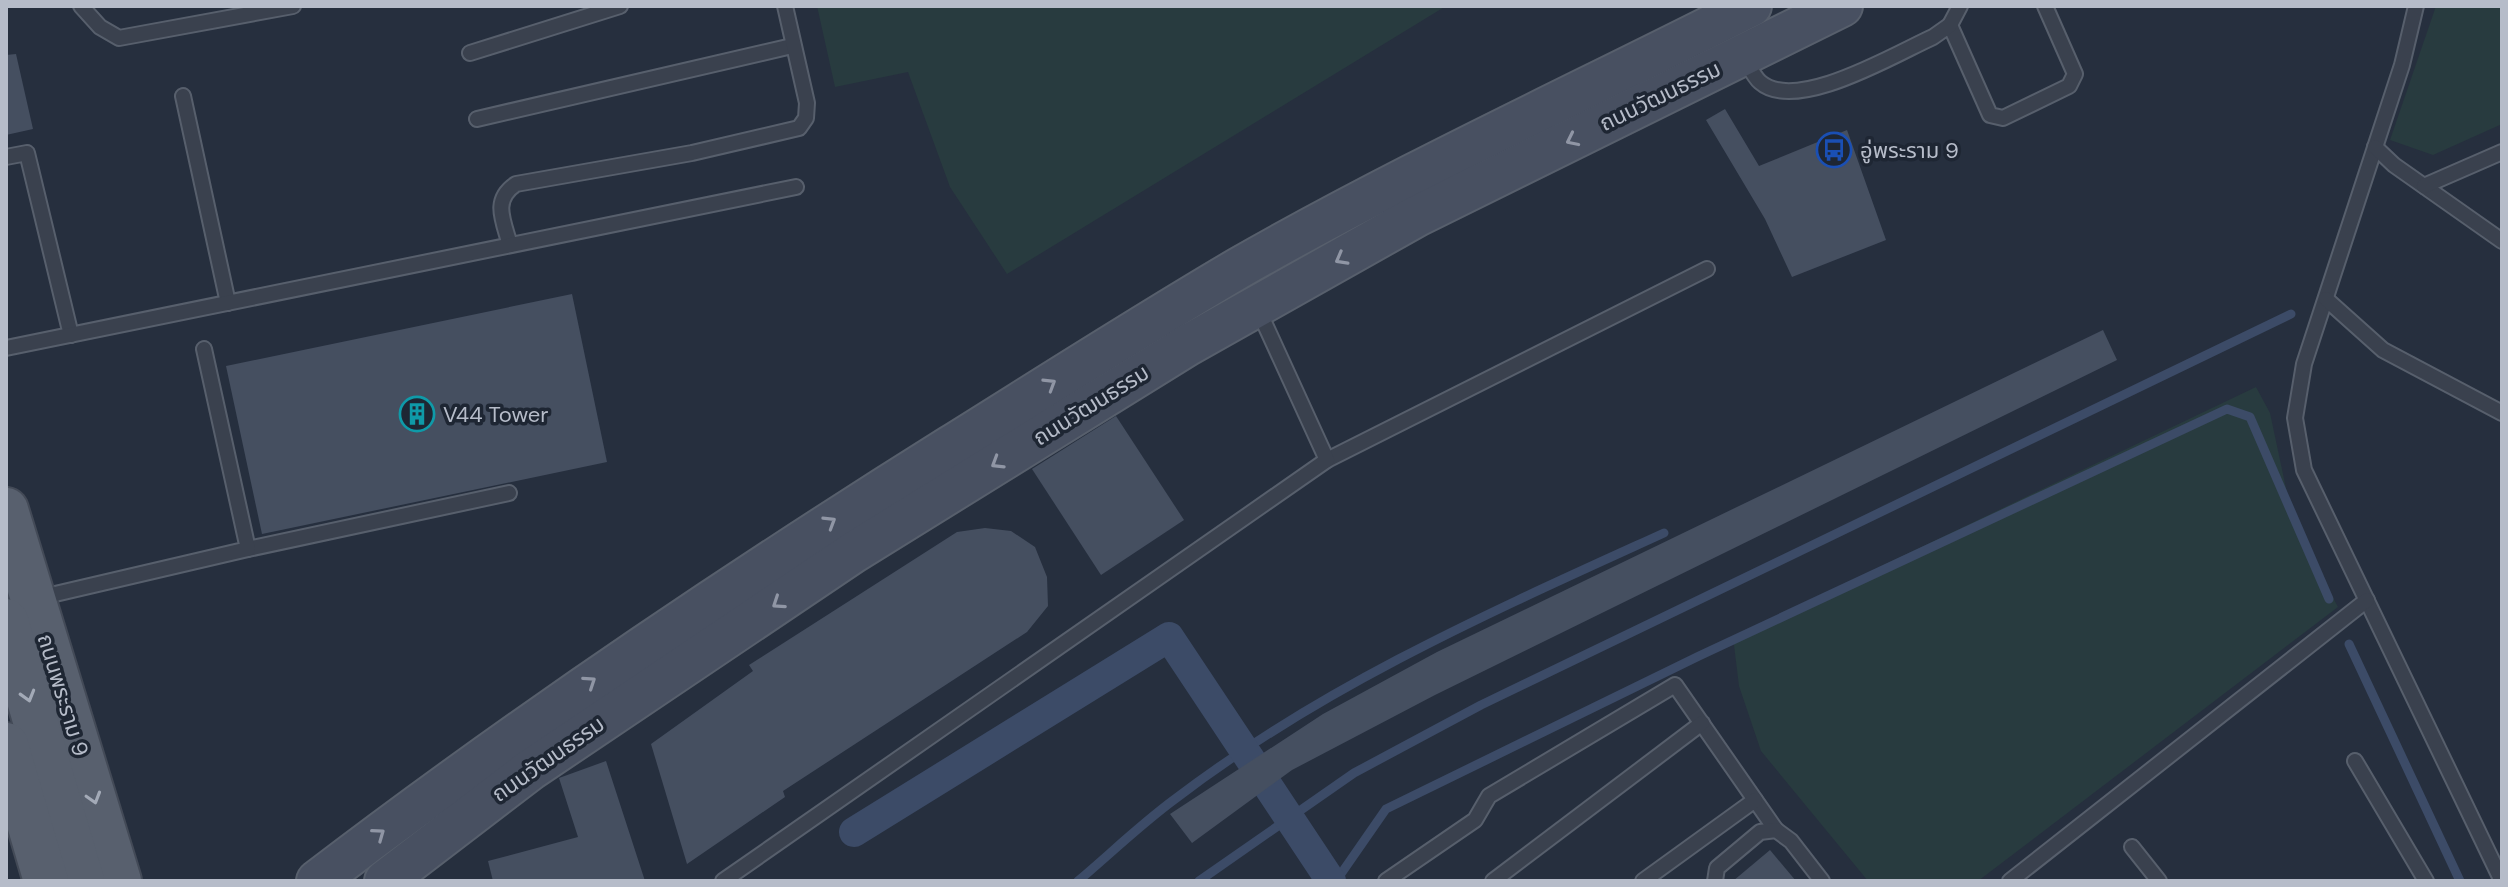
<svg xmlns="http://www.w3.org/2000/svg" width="2508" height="887" font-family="'DM Sans','Noto Sans Thai',sans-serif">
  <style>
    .green { fill: #283b3f }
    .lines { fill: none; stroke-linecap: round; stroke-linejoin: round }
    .stream { stroke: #3c4b67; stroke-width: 9 }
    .canal { stroke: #3c4b67; stroke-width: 30 }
    .building { fill: #454f60 }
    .lane-casing { stroke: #575f6c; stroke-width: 18 }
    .secondary-casing { stroke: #575f6c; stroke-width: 44 }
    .primary-casing { stroke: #434a57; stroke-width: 48 }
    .lane { stroke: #3a414e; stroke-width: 14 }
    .secondary { stroke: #485061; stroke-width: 40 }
    .primary { stroke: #58606e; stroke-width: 44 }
    .oneway { stroke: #9096a5 }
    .oneway2 { stroke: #a3aab7 }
    .labels { text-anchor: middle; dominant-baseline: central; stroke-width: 7; stroke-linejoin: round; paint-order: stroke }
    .street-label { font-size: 22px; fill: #b6bcc9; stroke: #1e2633 }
    .poi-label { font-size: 22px; fill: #b6bcc9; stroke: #1e2633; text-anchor: start }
  </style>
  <rect width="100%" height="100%" fill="#262f3e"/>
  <g class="green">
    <polygon points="817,6 1446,6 1007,274 950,187 908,72 835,87"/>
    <polygon points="2436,6 2502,6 2502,124 2433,155 2390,140"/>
    <polygon points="2256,387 2270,413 2294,526 2338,607 1978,881 1868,881 1761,751 1739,686 1733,637"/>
  </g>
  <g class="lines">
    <g class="stream">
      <polyline points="2349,644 2460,881"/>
      <path d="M1078 881C1110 854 1141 824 1175 799 1324 685 1495 610 1664 533"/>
      <polyline points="1199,881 1354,773 1481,705 2291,314"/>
      <polyline points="1336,881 1386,809 1699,656 2227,409 2250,417 2329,599"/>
    </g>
    <polyline class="canal" points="854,832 1169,637 1331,881"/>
  </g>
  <g class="building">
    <polygon points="16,54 33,129 6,135 6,55"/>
    <polygon points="1725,109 1759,166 1847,130 1886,240 1792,277 1765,219 1706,120"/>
    <polygon points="572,294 607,462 262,534 226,366"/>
    <polygon points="2103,330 2117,360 1435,695 1292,770 1192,843 1170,814 1323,714 1437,652"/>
    <polygon points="1116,416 1184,520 1101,575 1032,469"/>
    <polygon points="985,528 1011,531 1035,547 1047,577 1048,606 1027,632 783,791 785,797 687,864 651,744 753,671 749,665 957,532"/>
    <polygon points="606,761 645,881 493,881 488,861 578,837 559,778"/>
    <polygon points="1770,850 1796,881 1733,881"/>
  </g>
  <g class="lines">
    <g class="lane-casing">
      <g id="lane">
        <polyline points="81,6 100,27 119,38 293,6"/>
        <polyline points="2416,6 2402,65 2304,364 2295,418 2304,470 2502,881"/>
        <polyline points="1950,25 1990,115 2003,118 2069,86 2075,74 2045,6"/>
        <polyline points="470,53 620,6"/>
        <path d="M1743 56C1748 63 1753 76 1760 82 1796 114 1897 53 1933 37L1950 25 1960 6"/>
        <polyline points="183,96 228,303"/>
        <polyline points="477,119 792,46"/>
        <polyline points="2375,147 2394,165 2502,241"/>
        <polyline points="6,157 27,153 71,335"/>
        <polyline points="2424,186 2502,152"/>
        <path d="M510 245C503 220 492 200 516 184L692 153 799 128 806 118 807 103 785 6"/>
        <polyline points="2326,299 2383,350 2502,413"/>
        <polyline points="6,348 796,187"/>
        <polyline points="1327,460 1707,269"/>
        <polyline points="248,549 509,493"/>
        <polyline points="38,598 248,549 204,349"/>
        <polyline points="2355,761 2426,881"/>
        <polyline points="2132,847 2159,881"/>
        <polyline points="723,881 1327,460 1257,307"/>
        <polyline points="1386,881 1475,820 1489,796 1675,685 1776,830"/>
        <polyline points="1493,881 1702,723"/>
        <polyline points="1643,881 1755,800"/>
        <polyline points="1715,881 1717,868 1760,832 1776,830 1791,841 1822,881"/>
        <polyline points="2010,881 2367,600"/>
      </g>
    </g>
    <g class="secondary-casing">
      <g id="secondary">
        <path d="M317 881C521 725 734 582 951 446 1047 386 1142 325 1239 268 1405 173 1580 93 1751 6"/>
        <polyline points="385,881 530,770 854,552 1188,345 1417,216 1842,6"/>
      </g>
    </g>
    <g class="primary-casing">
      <g id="primary">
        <polyline points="6,510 119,881"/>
        <polyline points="6,621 82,881"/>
        <polyline points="6,745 46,881"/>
      </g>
    </g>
    <use href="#lane" class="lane"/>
    <use href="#secondary" class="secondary"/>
    <use href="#primary" class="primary"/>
  </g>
  <defs><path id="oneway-chevron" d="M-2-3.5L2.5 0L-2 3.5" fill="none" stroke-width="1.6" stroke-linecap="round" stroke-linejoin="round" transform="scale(2)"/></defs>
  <g class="oneway">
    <use href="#oneway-chevron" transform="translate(1572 140) rotate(154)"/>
    <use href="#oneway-chevron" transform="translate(1341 259) rotate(151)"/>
    <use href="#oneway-chevron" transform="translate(1050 384) rotate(-32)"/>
    <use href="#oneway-chevron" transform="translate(997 463) rotate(148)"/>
    <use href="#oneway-chevron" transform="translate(830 522) rotate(-32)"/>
    <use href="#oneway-chevron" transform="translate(778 603) rotate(146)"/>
    <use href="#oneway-chevron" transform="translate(590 682) rotate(-34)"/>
    <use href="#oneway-chevron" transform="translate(379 834) rotate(-36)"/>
  </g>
  <g class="oneway2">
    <use href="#oneway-chevron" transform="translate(28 696) rotate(74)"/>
    <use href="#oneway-chevron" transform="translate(94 798) rotate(73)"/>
  </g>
  <defs>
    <g id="bus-ring" transform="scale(1.8)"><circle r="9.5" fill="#1e2633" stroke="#1a4fb4" stroke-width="1.5"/><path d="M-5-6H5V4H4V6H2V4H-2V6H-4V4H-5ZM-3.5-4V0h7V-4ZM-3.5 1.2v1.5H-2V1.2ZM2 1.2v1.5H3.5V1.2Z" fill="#1a4fb4"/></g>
    <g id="building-ring" transform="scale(1.8)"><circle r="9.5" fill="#1e2633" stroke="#0f9aa8" stroke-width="1.5"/><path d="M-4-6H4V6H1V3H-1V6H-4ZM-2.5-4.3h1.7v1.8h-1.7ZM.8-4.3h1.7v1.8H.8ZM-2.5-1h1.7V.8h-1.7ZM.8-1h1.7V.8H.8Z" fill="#0f9aa8"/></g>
  </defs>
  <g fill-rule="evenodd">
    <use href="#bus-ring" x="1834" y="150"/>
    <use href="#building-ring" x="417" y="414"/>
  </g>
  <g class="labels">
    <g class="street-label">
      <text transform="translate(1660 96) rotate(-26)">ถนนวัฒนธรรม</text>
      <text transform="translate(1091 405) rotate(-32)">ถนนวัฒนธรรม</text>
      <text transform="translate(63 695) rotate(73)">ถนนพระราม 9</text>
      <text transform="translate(548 759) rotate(-35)">ถนนวัฒนธรรม</text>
    </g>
    <g class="poi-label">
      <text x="1860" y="150">อู่พระราม 9</text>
      <text x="443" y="414">V44 Tower</text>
    </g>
  </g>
  <rect width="2508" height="887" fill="none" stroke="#b6bcc9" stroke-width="16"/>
</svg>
